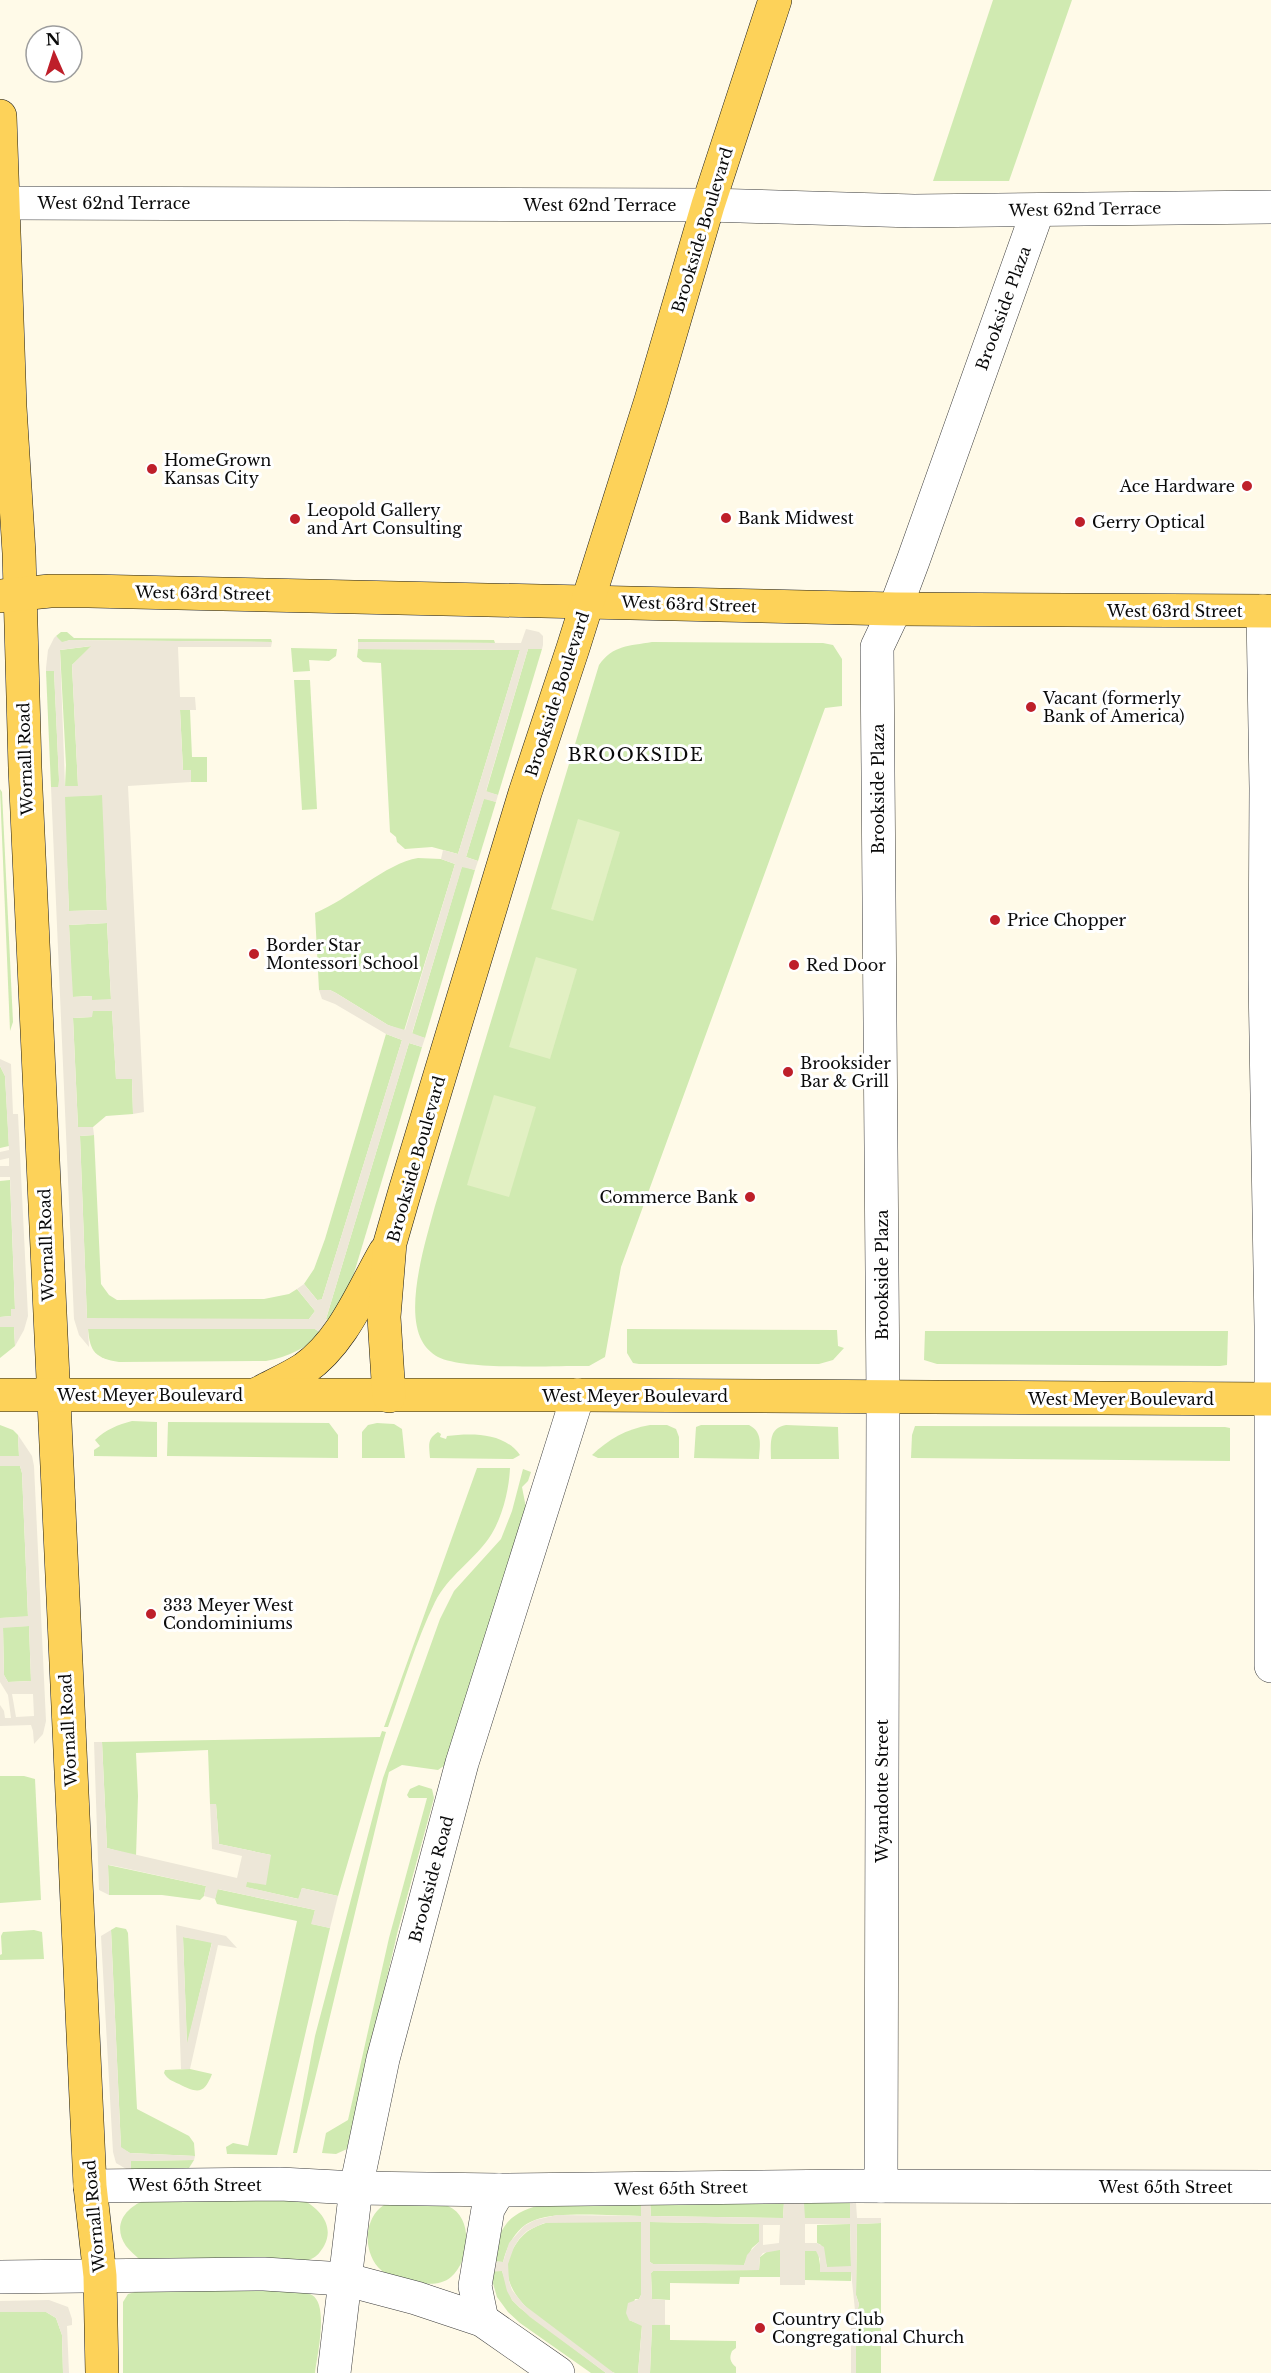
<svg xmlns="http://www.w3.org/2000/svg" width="1271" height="2373" font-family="'Libre Baskerville',serif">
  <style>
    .green { fill: #d0eab1 }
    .pitch { fill: #e2f0c3 }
    .plaza { fill: #ede7d8; fill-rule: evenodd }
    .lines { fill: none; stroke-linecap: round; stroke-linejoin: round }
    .minor-casing { stroke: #3d3d3d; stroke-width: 34 }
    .major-casing { stroke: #1b1b1b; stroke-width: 34 }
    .minor { stroke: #fff; stroke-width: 33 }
    .major { stroke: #fdd259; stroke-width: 33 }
    .poi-dot { fill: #be1f2a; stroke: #fff; stroke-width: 2 }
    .labels { text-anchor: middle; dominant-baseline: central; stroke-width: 6; stroke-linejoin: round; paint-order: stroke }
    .street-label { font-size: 16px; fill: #0a0a0a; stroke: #fff }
    .poi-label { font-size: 16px; fill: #0a0a0a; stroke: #fff; text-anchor: start }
    .neighbourhood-label { font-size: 18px; letter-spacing: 1.5px; fill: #0a0a0a; stroke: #fff }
  </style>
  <rect width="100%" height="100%" fill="#fffae8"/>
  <g class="green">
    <polygon points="993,0 1072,0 1009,181 933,181"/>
    <polygon points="61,632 67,632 74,638 271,639 272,642 70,640 61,643 56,636"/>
    <polygon points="358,639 494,640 495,643 358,642"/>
    <path d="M652 642 823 643 833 645 842 659V706L825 708 621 1267 605 1357 589 1366C553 1365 467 1371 438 1357 431 1353 425 1347 422 1341 404 1308 426 1240 435 1206L599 665C613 645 629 646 652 642Z"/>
    <polygon points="92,646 72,665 78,786 65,787 66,765 60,650"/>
    <polygon points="291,648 337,649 336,656 329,661 309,660 310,671 293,672"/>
    <polygon points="358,649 520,650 458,854 432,847 405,849 397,842 396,837 390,832 381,663 363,662 357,657"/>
    <polygon points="528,649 542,649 498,795 486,792"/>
    <polygon points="54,670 59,779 59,787 51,787 46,671"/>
    <polygon points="294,680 310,680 317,809 302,810"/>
    <polygon points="180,710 190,710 192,757 207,757 207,782 191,782 191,770 183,770"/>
    <polygon points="0,789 2,792 13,1022 10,1031"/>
    <polygon points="103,795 107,910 69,911 64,796"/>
    <polygon points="484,798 496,802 478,861 466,857"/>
    <path d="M418 858 441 859 455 864 404 1031 388 1025 336 993 330 990H319L315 913C348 900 386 863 418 858Z"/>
    <polygon points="462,866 475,870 425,1038 412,1034"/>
    <polygon points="107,923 111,1000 92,1000 91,996 72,997 69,925"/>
    <polygon points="112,1010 116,1079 132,1079 133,1114 106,1116 93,1127 78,1127 73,1018 92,1017 92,1011"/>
    <polygon points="386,1034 402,1040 322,1299 318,1301 304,1284 314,1269 325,1239"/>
    <polygon points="409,1043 422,1047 352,1280 333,1323 326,1319"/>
    <polygon points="0,1066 5,1076 9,1146 0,1148"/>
    <polygon points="94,1135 101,1284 109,1295 117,1300 264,1299 289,1294 297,1289 315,1311 309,1319 87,1319 80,1136"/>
    <polygon points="10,1180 15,1309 12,1316 0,1317 0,1181"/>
    <polygon points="0,1327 14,1327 15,1346 0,1358"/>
    <path d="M88 1329H315L324 1335C305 1347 289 1357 266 1361L119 1362C95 1358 90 1352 88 1329Z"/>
    <polygon points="627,1329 837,1330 838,1346 844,1348 833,1360 819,1364 639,1364 633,1363 627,1353"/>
    <polygon points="925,1331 1228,1331 1227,1365 1220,1366 937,1364 924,1360"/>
    <path d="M132 1421 157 1422V1457L94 1456V1450L100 1446 95 1440C106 1429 118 1425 132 1421Z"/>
    <polygon points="168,1422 329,1423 338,1435 338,1458 167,1456"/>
    <polygon points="377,1423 394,1424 402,1429 405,1458 362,1458 362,1432 368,1425"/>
    <polygon points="0,1425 13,1430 18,1435 19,1456 0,1456"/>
    <path d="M650 1425H667L676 1429 679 1437V1458H598L592 1455C609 1439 626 1429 650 1425Z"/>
    <path d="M701 1425H749C763 1432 760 1445 759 1459L694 1458 696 1427Z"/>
    <path d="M786 1425 838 1427 839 1459H771C771 1444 768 1428 786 1425Z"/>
    <polygon points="915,1426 1225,1427 1230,1428 1230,1461 911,1458 912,1435"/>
    <path d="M438 1432 441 1434 440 1437 446 1439 447 1436C471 1433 504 1432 520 1455L513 1459 430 1458C429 1445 427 1439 438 1432Z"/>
    <polygon points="0,1466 20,1466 22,1473 28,1617 0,1618"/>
    <path d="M477 1468H510C509 1491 502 1519 489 1538 473 1561 448 1576 435 1602 416 1641 403 1685 388 1727H384Z"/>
    <polygon points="523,1469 531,1472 528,1481 522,1487 527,1513 445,1765 438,1770 402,1765 389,1772 297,2153 293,2153 315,2036 383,1778 440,1619 454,1591 501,1539 512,1511"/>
    <polygon points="29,1626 31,1681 8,1682 4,1675 3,1627"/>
    <polygon points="382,1731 386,1732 338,1896 302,1888 299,1899 245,1887 247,1881 271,1855 219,1844 216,1804 210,1804 208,1750 136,1753 138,1796 136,1856 107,1848 102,1742 380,1737"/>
    <polygon points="0,1776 24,1776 35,1779 41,1900 0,1903"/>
    <polygon points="419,1785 432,1789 434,1798 398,1930 347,2149 336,2154 322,2153 326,2133 348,2120 389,1938 427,1798 409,1798 407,1795 410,1789"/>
    <polygon points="108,1865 206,1886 204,1896 200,1900 162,1895 109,1895"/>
    <polygon points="217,1889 315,1910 312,1924 330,1928 277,2155 227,2154 226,2147 233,2143 248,2146 297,1921 217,1904 215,1899"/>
    <polygon points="116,1927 126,1929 128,1933 137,2109 189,2136 194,2143 195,2156 130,2153 121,2148 111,1930"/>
    <polygon points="34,1930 42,1932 44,1959 0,1960 0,1955 2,1954 1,1936 3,1932"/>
    <polygon points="183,1937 212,1942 187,2046"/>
    <path d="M190 2069 212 2074C204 2095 197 2093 179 2084 172 2081 167 2079 164 2073L165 2070Z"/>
    <polygon points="194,2160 189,2168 182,2171 131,2170 131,2161"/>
    <path d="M148 2199 303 2200C320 2209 335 2226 324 2246 321 2251 317 2257 311 2259 307 2261 301 2261 297 2262L140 2260C136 2256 130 2251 126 2246 111 2224 127 2206 148 2199Z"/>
    <path d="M421 2199C429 2201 440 2202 448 2206 474 2217 470 2261 451 2277 442 2285 427 2285 416 2282 404 2280 391 2279 381 2270 364 2255 363 2223 380 2208 390 2199 408 2200 421 2199Z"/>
    <path d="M641 2201V2216C615 2216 558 2211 535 2220 517 2226 507 2245 503 2262L491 2261C495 2248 498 2234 507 2223 532 2193 604 2202 641 2201Z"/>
    <polygon points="650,2201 784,2202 783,2218 651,2216"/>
    <rect x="804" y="2203" width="46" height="15"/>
    <path d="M554 2221 641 2222V2295L639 2299H635L629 2320 642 2325 638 2373C631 2373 621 2373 615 2373 605 2370 586 2353 577 2346 546 2324 485 2290 516 2244 525 2230 538 2224 554 2221Z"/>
    <polygon points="650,2222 759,2224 759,2242 752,2248 744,2265 653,2264 650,2262"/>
    <polygon points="881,2223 881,2373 856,2373 856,2317 859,2304 856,2295 857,2224"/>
    <polygon points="850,2224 851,2267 827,2267 821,2245 817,2243 817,2225"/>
    <polygon points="769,2250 780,2250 780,2277 740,2277 739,2284 670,2283 670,2300 652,2299 651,2273 653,2271 759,2270 760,2257"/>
    <polygon points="805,2251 818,2251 821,2272 851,2272 851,2281 805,2280"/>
    <polygon points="495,2271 502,2271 512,2300 520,2308 606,2373 591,2373 520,2323 508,2312 497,2297 490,2273"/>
    <path d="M146 2289H289C296 2290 306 2291 312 2295 329 2305 317 2356 315 2373H123V2302L128 2294Z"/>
    <polygon points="0,2312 46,2312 56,2318 62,2335 63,2373 0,2373"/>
    <path d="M652 2324 670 2325V2340L736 2341V2348L732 2351C729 2358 730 2362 736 2367V2373H650Z"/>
  </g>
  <g class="pitch">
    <polygon points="578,819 620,832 593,921 551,909"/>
    <polygon points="536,957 577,969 550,1059 509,1047"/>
    <polygon points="494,1095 536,1107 509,1197 467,1185"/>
  </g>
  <g class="plaza">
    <path d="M526 629 539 632 543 636V645L542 649H528L486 791 498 795 496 802 484 799 466 857 478 861 475 870 462 867 412 1033 425 1038 422 1047 409 1043 326 1319 333 1323 324 1335 315 1329H88L89 1347 79 1335 74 1319 51 787H58L59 780 54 671H46V668L48 650 54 638 56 636 62 642 70 640 272 642 271 647H178L180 697H195L196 710H180L183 770H191V782L128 786 144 1112 133 1114 132 1079H116L112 1011H93L92 1017 73 1018 78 1127H93L94 1135 80 1136 87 1318 309 1319 315 1311 297 1289 304 1284 317 1300 322 1299 402 1040 386 1034 335 1004 322 999 319 990H330L336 993 388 1025 405 1030 455 864 441 859 443 850 458 854 520 650 358 649V642L521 643ZM91 646 72 665 78 786H65L60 650ZM102 795 107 910 69 911 65 797ZM107 923 111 999 92 1000V996L73 997 69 925Z"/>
    <polygon points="0,1059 11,1064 13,1114 18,1114 28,1316 24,1330 15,1346 14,1327 0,1327 0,1317 11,1316 11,1309 15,1309 10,1177 0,1177 0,1166 9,1166 9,1158 0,1160 0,1152 9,1150 5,1076 0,1066"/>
    <path d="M18 1435 32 1456 34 1466 46 1721 43 1734 34 1744 33 1731 31 1725 0 1726V1705L4 1711 5 1718H11L8 1695 0 1682V1618L28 1616 22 1473 20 1466H0V1456H19ZM29 1626 31 1681 8 1682 4 1675 3 1628ZM12 1694H33L34 1716 16 1717Z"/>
    <polygon points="94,1742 102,1742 107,1848 237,1878 242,1856 212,1849 210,1804 216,1804 219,1844 271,1855 266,1885 247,1882 246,1887 298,1899 302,1888 338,1896 330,1928 311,1924 315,1910 218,1889 215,1899 204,1896 206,1886 115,1866 108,1865 109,1895 99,1890"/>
    <path d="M176 1925 226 1936 237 1948 218 1945 190 2069H181ZM183 1937 212 1943 187 2043Z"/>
    <polygon points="111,1930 121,2147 130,2153 195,2156 194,2160 131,2161 131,2170 128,2170 116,2163 113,2152 101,1936"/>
    <path d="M641 2201H650L651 2216 783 2218 784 2202 804 2203 805 2218H850V2203H856L857 2218H881V2223L857 2224 856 2295 859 2304 856 2317V2373H851V2314L855 2310 851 2272H820V2259L816 2251H805V2285H780V2250L763 2253 760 2257 759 2270 653 2271 651 2273 652 2299 665 2300V2325H652L650 2373H638L642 2326 629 2320 626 2313 628 2303 639 2299 641 2295V2222L544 2223 527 2231 519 2239 514 2247 508 2264 509 2281 512 2290 524 2305 614 2373H606L530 2317 512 2300 507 2291 502 2271 490 2272 491 2261 503 2262 509 2243 524 2226 535 2220 557 2215 641 2216ZM650 2222 759 2224V2242L747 2255 744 2265 653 2264 650 2262ZM805 2224H850L851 2266 827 2267 824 2247 817 2243H805ZM763 2225H780L779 2243 763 2245Z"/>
    <polygon points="49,2300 68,2307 72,2319 72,2325 67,2326 69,2373 63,2373 62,2335 56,2318 46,2312 0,2312 0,2301"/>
  </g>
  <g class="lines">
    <g class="minor-casing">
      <g id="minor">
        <polyline points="0,203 708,205 914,211 1271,207"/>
        <polyline points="1263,611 1266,788 1265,978 1271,1326 1271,1666"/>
        <polyline points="90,2186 280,2184 356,2188 499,2190 855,2186 1271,2187"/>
        <polyline points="881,2186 883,1397 877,647 895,609 913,561 1038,210"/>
        <polyline points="0,2277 264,2274 344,2279 416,2298 482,2320 558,2373"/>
        <polyline points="482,2320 475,2286 488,2209 499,2190"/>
        <polyline points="334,2373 356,2188 383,2059 462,1763 578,1395"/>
      </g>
    </g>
    <g class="major-casing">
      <g id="major">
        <polyline points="0,116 10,407 19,553 25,768 90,2186 100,2276 102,2373"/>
        <polyline points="0,596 50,591 89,591 895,609 1271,611"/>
        <path d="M259 1393C274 1385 290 1378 304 1369 343 1342 362 1292 385 1252"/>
        <polyline points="0,1395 578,1395 1271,1399"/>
        <polyline points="389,1396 384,1317 390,1243 405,1191 525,793 573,648 651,400 708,205 775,0"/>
      </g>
    </g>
    <use href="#minor" class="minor"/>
    <use href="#major" class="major"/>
  </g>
  <g class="poi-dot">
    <circle cx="152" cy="469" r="6"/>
    <circle cx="1247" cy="486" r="6"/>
    <circle cx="726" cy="518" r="6"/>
    <circle cx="295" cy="519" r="6"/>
    <circle cx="1080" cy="522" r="6"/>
    <circle cx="1031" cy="707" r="6"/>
    <circle cx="995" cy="920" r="6"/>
    <circle cx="254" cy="954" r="6"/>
    <circle cx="794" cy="965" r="6"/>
    <circle cx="788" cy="1072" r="6"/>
    <circle cx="750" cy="1197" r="6"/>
    <circle cx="151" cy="1614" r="6"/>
    <circle cx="760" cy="2328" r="6"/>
  </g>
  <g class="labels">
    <g class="street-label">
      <text x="114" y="203">West 62nd Terrace</text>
      <text x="600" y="205">West 62nd Terrace</text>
      <text transform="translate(1085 209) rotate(-1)">West 62nd Terrace</text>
      <text transform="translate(702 230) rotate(-73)">Brookside Boulevard</text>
      <text transform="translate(1003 308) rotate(-70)">Brookside Plaza</text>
      <text transform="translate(203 593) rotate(1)">West 63rd Street</text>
      <text transform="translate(689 604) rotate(2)">West 63rd Street</text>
      <text x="1175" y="611">West 63rd Street</text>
      <text transform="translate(557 694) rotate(-72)">Brookside Boulevard</text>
      <text transform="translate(25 759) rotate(-92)">Wornall Road</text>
      <text transform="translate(878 789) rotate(-90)">Brookside Plaza</text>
      <text transform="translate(416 1159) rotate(-74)">Brookside Boulevard</text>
      <text transform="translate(46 1245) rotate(-92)">Wornall Road</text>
      <text transform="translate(882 1275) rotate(-90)">Brookside Plaza</text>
      <text x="150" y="1395">West Meyer Boulevard</text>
      <text x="635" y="1396">West Meyer Boulevard</text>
      <text x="1121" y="1399">West Meyer Boulevard</text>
      <text transform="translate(68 1730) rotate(-93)">Wornall Road</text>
      <text transform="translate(882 1791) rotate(-90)">Wyandotte Street</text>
      <text transform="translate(431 1879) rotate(-75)">Brookside Road</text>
      <text x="195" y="2185">West 65th Street</text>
      <text x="1166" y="2187">West 65th Street</text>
      <text transform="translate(681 2188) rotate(-1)">West 65th Street</text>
      <text transform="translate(94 2216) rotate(-95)">Wornall Road</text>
    </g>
    <g class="poi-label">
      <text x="164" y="460">HomeGrown<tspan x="164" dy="18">Kansas City</tspan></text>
      <text x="1235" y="486" text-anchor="end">Ace Hardware</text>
      <text x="307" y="510">Leopold Gallery<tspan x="307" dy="18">and Art Consulting</tspan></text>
      <text x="738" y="518">Bank Midwest</text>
      <text x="1092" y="522">Gerry Optical</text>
      <text x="1043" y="698">Vacant (formerly<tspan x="1043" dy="18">Bank of America)</tspan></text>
      <text x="1007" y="920">Price Chopper</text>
      <text x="266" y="945">Border Star<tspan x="266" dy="18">Montessori School</tspan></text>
      <text x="806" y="965">Red Door</text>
      <text x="800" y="1063">Brooksider<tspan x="800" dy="18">Bar &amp; Grill</tspan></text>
      <text x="738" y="1197" text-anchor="end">Commerce Bank</text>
      <text x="163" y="1605">333 Meyer West<tspan x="163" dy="18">Condominiums</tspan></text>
      <text x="772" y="2319">Country Club<tspan x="772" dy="18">Congregational Church</tspan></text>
    </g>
    <g class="neighbourhood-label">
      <text x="636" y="755">BROOKSIDE</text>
    </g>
  </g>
  <g transform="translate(54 54) rotate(357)"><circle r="28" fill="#ffffff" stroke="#9d9d9d" stroke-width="1.5"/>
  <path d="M0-4.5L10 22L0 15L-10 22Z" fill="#be1f2a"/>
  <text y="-9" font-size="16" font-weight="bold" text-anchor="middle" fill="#0a0a0a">N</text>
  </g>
</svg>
